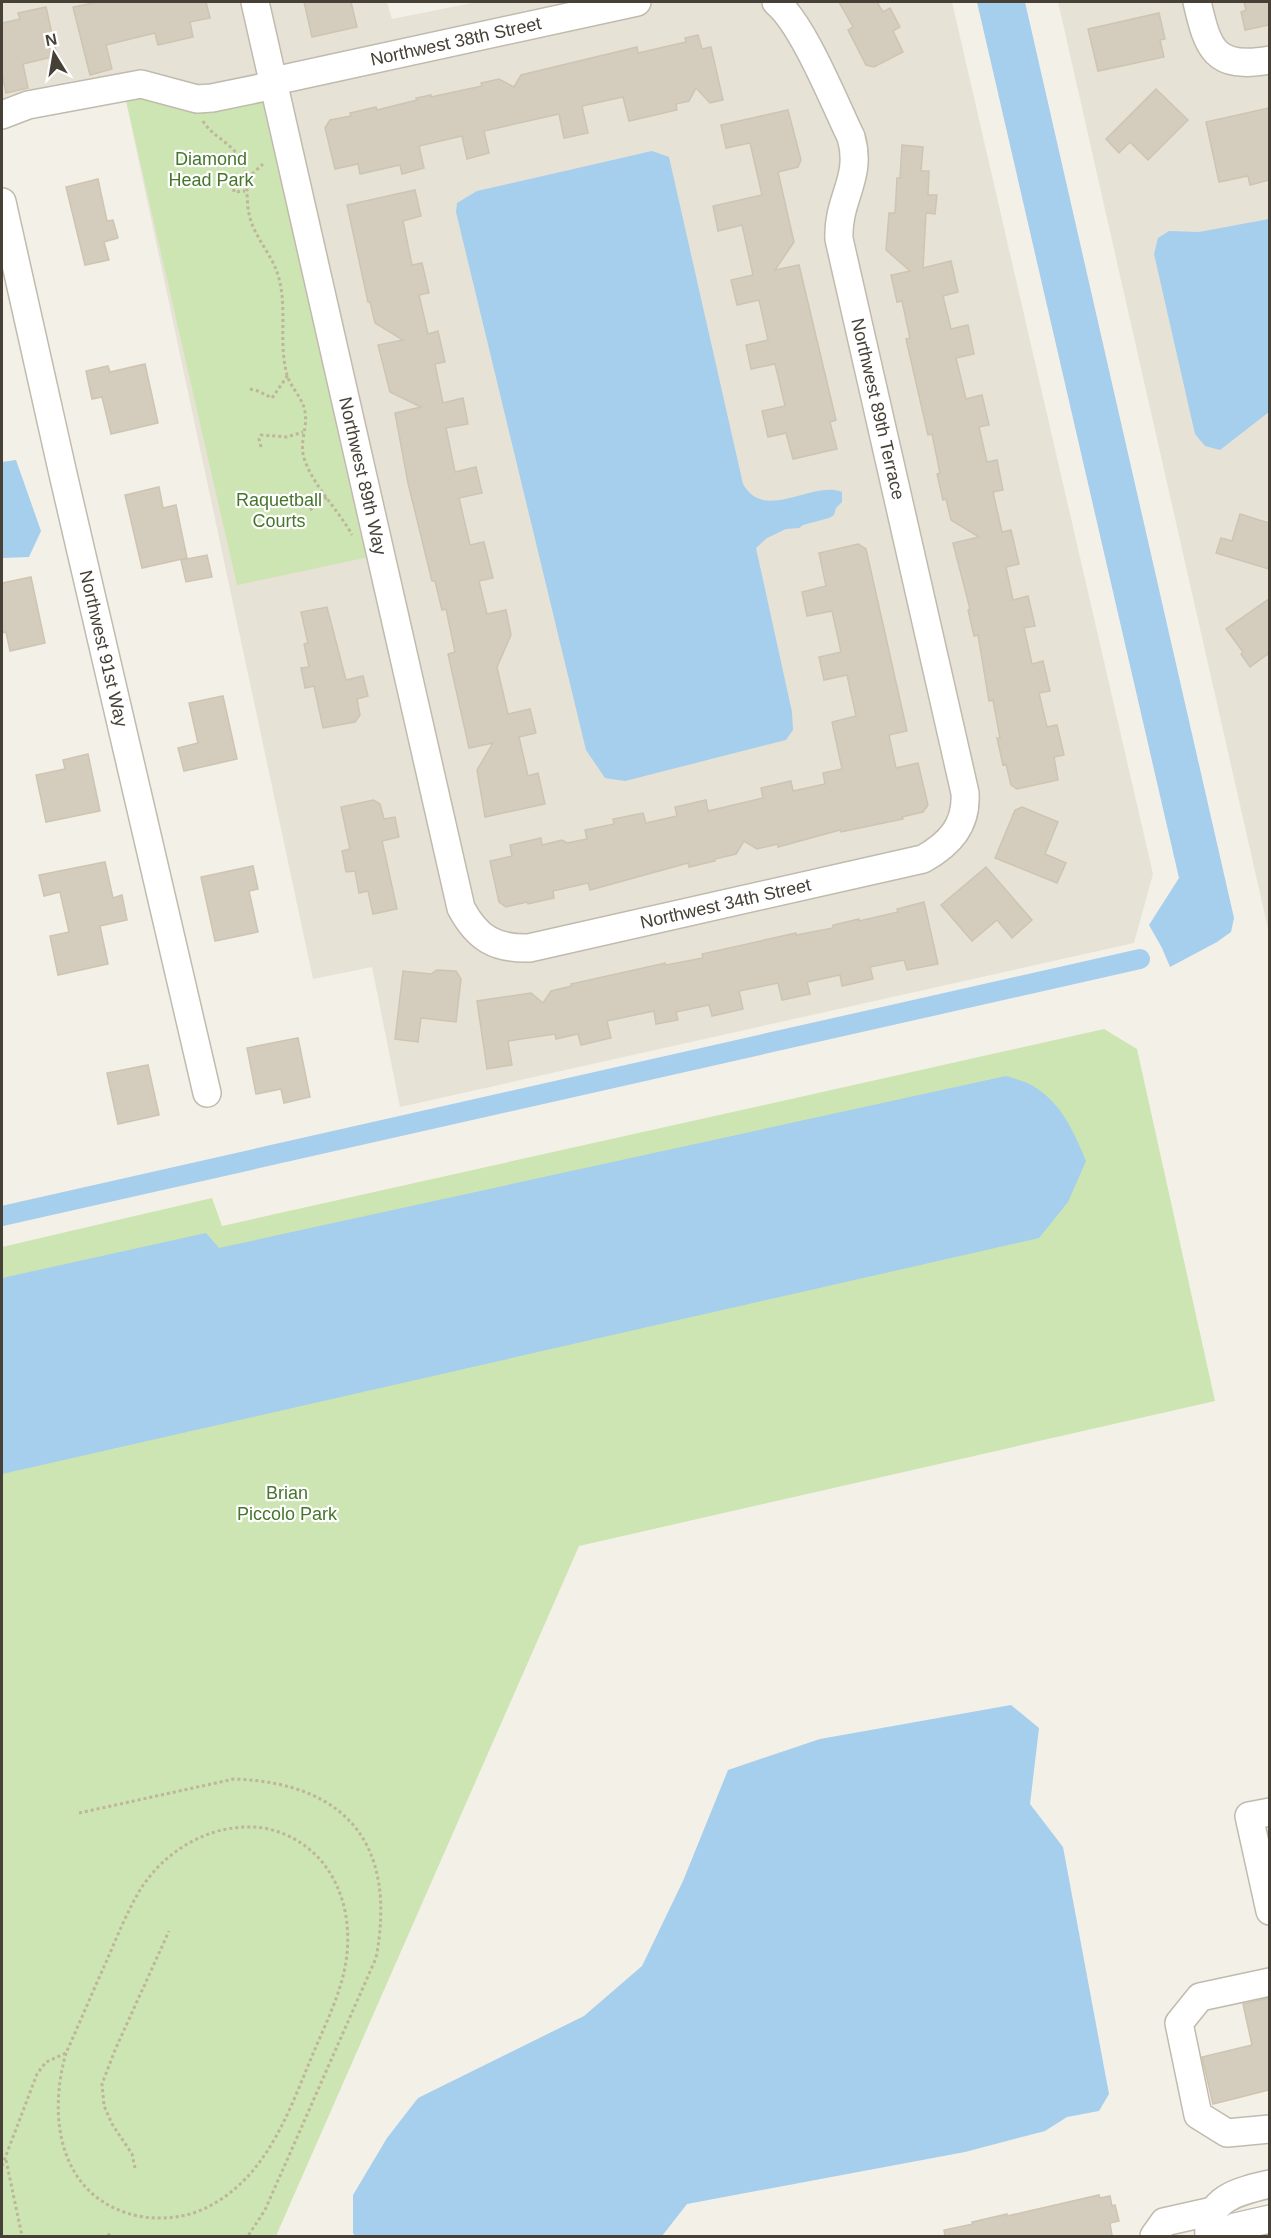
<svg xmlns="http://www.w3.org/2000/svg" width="1271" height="2238" font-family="Arial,sans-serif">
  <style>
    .residential { fill: #e7e2d6 }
    .green { fill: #cde5b2 }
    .water { fill: #a6ceed }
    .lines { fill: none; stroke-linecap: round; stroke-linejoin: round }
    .canal { stroke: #a6ceed; stroke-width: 20 }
    .building { fill: #d4ccbd; stroke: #cec4b1; stroke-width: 1.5 }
    .minor-casing { stroke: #c1bbad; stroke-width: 30 }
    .path { stroke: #bfb49c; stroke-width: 3; stroke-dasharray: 3 3; stroke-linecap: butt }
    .minor { stroke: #fff; stroke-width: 27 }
    .labels { text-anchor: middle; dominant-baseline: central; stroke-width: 4.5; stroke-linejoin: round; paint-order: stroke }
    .street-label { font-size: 18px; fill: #464037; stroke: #fff }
    .park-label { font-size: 18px; fill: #46752c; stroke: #fff }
  </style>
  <rect width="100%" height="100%" fill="#f3f0e7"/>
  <g class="residential">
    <polygon points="2,2 387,2 392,19 477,2 952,2 1153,874 1134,943 400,1107 372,967 313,979 123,87 2,115"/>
    <polygon points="1058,2 1269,2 1269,933"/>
  </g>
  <g class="green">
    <polygon points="262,85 369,557 237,585 123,87 197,99"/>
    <polygon points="1104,1029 1137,1049 1215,1401 579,1546 276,2236 2,2236 2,1247 212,1198 222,1226"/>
  </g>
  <g class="water">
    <polygon points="977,2 1025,2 1234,918 1231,932 1217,942 1170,967 1162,948 1149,925 1179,878"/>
    <path d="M652 151 669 157 743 484C765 523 812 480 842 492V502L836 508 834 515 829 518 803 525 799 528 786 529 767 538 756 548 792 712 793 730 786 740 625 781 605 778 586 750 456 212 457 203 477 191Z"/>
    <polygon points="1269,219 1269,412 1220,450 1205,446 1195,434 1154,254 1158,238 1169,231 1199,232"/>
    <polygon points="16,460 41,531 29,557 2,558 2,462"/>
    <path d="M1006 1076C1015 1079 1025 1081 1033 1086 1061 1102 1074 1132 1086 1161L1068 1202 1039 1238 2 1474V1278L206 1233 219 1248Z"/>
    <polygon points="1011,1705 1039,1728 1030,1804 1063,1847 1109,2094 1099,2111 1067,2117 1045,2131 965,2152 687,2204 662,2236 355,2236 353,2233 353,2195 387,2138 418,2098 584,2016 642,1966 683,1881 728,1770 820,1739"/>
  </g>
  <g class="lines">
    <polyline class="canal" points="2,1216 1140,959"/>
  </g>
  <g class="building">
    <polygon points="98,2 206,2 210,18 190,22 193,37 158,45 155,33 106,45 112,69 90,75 73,7"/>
    <polygon points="304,2 351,2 357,27 312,37"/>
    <polygon points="839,2 877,2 883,12 890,8 900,27 893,31 903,52 874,67 866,65 848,30 853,27"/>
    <polygon points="1244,2 1269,2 1269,25 1245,30 1241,12 1246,10"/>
    <polygon points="46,7 57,56 23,64 28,88 6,93 2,74 2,23 20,19 18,13"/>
    <polygon points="1159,13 1165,39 1160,40 1164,57 1098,71 1088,29"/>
    <polygon points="698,35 702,49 711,47 723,100 710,103 696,88 689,101 676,104 677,110 629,121 623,97 582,106 588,133 564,138 559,114 484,131 489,153 467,159 462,136 419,146 424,168 402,174 400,165 360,174 358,164 335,169 325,128 330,120 351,116 350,113 376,107 377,110 417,100 416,98 431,95 431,97 482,86 481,83 499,79 514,87 521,75 637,47 638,53 686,42 685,38"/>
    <polygon points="1156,89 1188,120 1148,160 1130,142 1119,153 1106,139"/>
    <polygon points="1269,108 1269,180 1250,185 1248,176 1219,182 1206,122"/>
    <polygon points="788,110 801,160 798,167 778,172 794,242 775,270 799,265 836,420 830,422 837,449 793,459 786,433 768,437 762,411 785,406 775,364 751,369 746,345 768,340 759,300 737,305 731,280 753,275 742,225 718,231 713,206 762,195 750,143 726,148 721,125"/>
    <polygon points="902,145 923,147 921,171 929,171 928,195 937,195 935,214 926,213 923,268 951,261 958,292 943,296 951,329 968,325 974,354 956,358 966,399 982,395 989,425 979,427 987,462 997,460 1003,490 993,492 1002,532 1011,530 1019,564 1006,567 1013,600 1028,596 1035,626 1024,628 1032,664 1043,661 1050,691 1039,693 1047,727 1057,725 1064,755 1054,757 1058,780 1017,789 1011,785 1006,764 1003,765 997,738 1000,738 993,700 989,701 978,635 974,636 968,610 970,609 953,543 979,537 951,520 946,499 943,500 937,474 940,473 932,434 928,435 906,339 910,338 902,301 897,302 891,275 910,271 886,250 889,213 895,213 897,178 900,178"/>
    <polygon points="98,179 107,221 113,220 118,238 104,242 109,260 85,265 66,187"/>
    <polygon points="415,190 421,216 403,221 412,265 422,263 429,293 419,295 428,334 438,331 445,362 435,364 443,403 463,398 468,424 446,428 455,472 476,467 482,493 459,498 470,545 484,542 493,578 479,581 487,614 506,610 511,635 497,667 508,714 530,709 536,733 519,737 528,776 538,773 545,804 485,817 477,770 493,743 469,748 448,654 455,652 446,609 442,610 435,581 432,581 408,483 395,413 421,407 390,392 378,345 403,340 375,323 370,302 368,302 347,205"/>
    <polygon points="145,364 158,423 111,434 102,397 92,399 86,371 108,366 110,372"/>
    <polygon points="159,487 163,508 176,505 187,558 142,568 125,495"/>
    <polygon points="1240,514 1269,523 1269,569 1216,553 1221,538 1232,541"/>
    <polygon points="858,544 866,549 907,731 889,735 896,768 918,763 928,805 923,812 902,817 903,819 841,832 840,830 778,847 778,844 757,849 744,841 736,854 715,859 715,861 689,867 688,863 590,890 588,883 553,891 554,898 528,904 527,902 506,907 499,902 490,861 512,856 510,845 541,838 542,845 562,840 567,843 587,839 585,830 614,824 613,819 643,813 646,823 677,816 675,807 706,800 708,811 763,798 761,788 791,781 793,791 825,784 823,773 842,769 832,722 856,716 847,675 824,680 819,657 841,652 832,611 807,616 802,592 826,586 819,553"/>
    <polygon points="207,555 212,577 186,582 181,560"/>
    <polygon points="31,577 45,643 10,651 6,632 2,633 2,583"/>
    <polygon points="1269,599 1269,653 1250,667 1241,654 1243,652 1226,629"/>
    <polygon points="327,607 346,680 363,676 368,696 357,699 360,715 355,722 323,728 314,686 305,688 301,668 309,667 304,644 308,643 301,612"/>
    <polygon points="223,696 237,759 184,771 178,748 198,743 189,703"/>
    <polygon points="88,754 100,811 46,822 36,775 65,769 63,760"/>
    <polygon points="373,800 380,804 384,819 395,817 399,837 382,841 397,909 373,914 368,891 359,893 355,871 346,872 342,851 350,849 341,807"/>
    <polygon points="1022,807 1058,822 1045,854 1066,863 1057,883 995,858 1015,810"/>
    <polygon points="105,862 113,898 122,895 127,920 100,926 108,964 58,975 50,936 69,932 60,892 44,896 39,875"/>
    <polygon points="253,866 258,889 249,891 258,932 215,941 201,877"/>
    <polygon points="986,867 1032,920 1012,938 997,920 972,941 941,905"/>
    <polygon points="924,902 938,964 907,970 904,960 870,967 873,979 842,986 840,975 807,982 810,994 782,1000 778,983 739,991 743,1009 712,1016 709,1005 676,1012 678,1020 656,1024 654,1011 607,1021 611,1038 581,1045 578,1034 556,1039 555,1034 508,1041 512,1065 487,1069 477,1001 531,993 543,1003 551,991 572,986 571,984 665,963 666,965 703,958 702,954 796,933 796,935 833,928 833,925 859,919 859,921 898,912 897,909"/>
    <polygon points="437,970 456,971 461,979 456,1022 421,1018 418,1042 395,1039 403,971 431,974"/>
    <polygon points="298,1038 310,1097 284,1103 281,1089 256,1094 247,1048"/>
    <polygon points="148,1065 159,1115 118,1124 107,1073"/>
    <polygon points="1269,1998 1269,2090 1213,2104 1202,2057 1252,2045 1243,2004"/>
    <polygon points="1099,2195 1100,2198 1110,2196 1112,2206 1115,2205 1119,2221 1110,2223 1112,2235 1102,2236 945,2236 944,2230 973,2224 972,2222 1007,2214 1007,2216"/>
  </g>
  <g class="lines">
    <g class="minor-casing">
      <g id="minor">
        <path id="s1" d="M255 2 461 908C477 938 495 949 529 948L923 859C950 844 967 825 965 793L839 239C837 199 863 178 851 137 834 102 803 24 776 2"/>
        <path d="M1197 2C1208 49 1214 70 1270 60"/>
        <path id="s2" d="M274 81 637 2"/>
        <polyline points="2,115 28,105 141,84 197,99 212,98 275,85"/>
        <path id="s3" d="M2 202 63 474 207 1093"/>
        <polyline points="1270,1812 1249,1816 1270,1911"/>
        <polyline points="1270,1982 1200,1997 1179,2023 1198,2115 1227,2133 1270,2129"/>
        <polyline points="1154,2236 1164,2222 1213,2211"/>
        <path d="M1209 2236C1206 2198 1239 2191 1270 2184"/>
        <polyline points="1219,2236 1235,2227 1270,2219"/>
      </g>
    </g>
    <g class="path">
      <path d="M203 121C212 137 235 144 243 164 249 177 245 201 250 218 256 239 272 255 278 275 288 308 278 342 287 375 291 388 303 398 305 412 308 427 299 443 304 458 313 486 338 509 352 535"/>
      <polyline points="246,175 253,173 263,164"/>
      <polyline points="233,183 234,192 245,191"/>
      <polyline points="250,389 258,391 272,398 288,375"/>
      <polyline points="261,447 259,439 261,435 287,437 303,432"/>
      <polyline points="310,510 327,497"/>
      <path d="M79 1813 234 1779C349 1783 397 1847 376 1958L265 2210 248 2236"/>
      <polyline points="6,2160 22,2236"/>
      <path d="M2 2166 37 2074 46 2062 66 2053C80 2022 93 1991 107 1960 116 1939 125 1917 136 1897 158 1856 202 1827 248 1827 278 1826 309 1843 326 1867 344 1892 350 1923 347 1953 344 1987 328 2018 315 2049 291 2105 271 2170 215 2203 192 2217 165 2221 138 2216 60 2199 47 2119 66 2053"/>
      <polyline points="135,2168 132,2154 112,2124 104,2106 102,2084 115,2050 169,1931"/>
      <polyline points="108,2236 110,2233"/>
    </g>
    <use href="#minor" class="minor"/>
  </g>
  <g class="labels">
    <g class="street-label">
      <text stroke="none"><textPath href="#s2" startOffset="186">Northwest 38th Street</textPath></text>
      <text transform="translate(878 409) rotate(77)">Northwest 89th Terrace</text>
      <text stroke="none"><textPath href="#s1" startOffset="486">Northwest 89th Way</textPath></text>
      <text stroke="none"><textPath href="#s3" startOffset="458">Northwest 91st Way</textPath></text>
      <text stroke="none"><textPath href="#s1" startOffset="1215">Northwest 34th Street</textPath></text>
    </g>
    <g class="park-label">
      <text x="211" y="159">Diamond<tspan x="211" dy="21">Head Park</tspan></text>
      <text x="279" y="500">Raquetball<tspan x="279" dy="21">Courts</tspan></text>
      <text x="287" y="1493">Brian<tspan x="287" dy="21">Piccolo Park</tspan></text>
    </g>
  </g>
  <rect width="1271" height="2238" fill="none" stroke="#464037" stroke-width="6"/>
  <g transform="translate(54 54) rotate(349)" stroke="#ffffff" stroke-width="4.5" paint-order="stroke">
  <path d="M0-4.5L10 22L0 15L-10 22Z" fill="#464037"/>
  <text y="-9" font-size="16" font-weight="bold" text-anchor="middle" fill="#464037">N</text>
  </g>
</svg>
